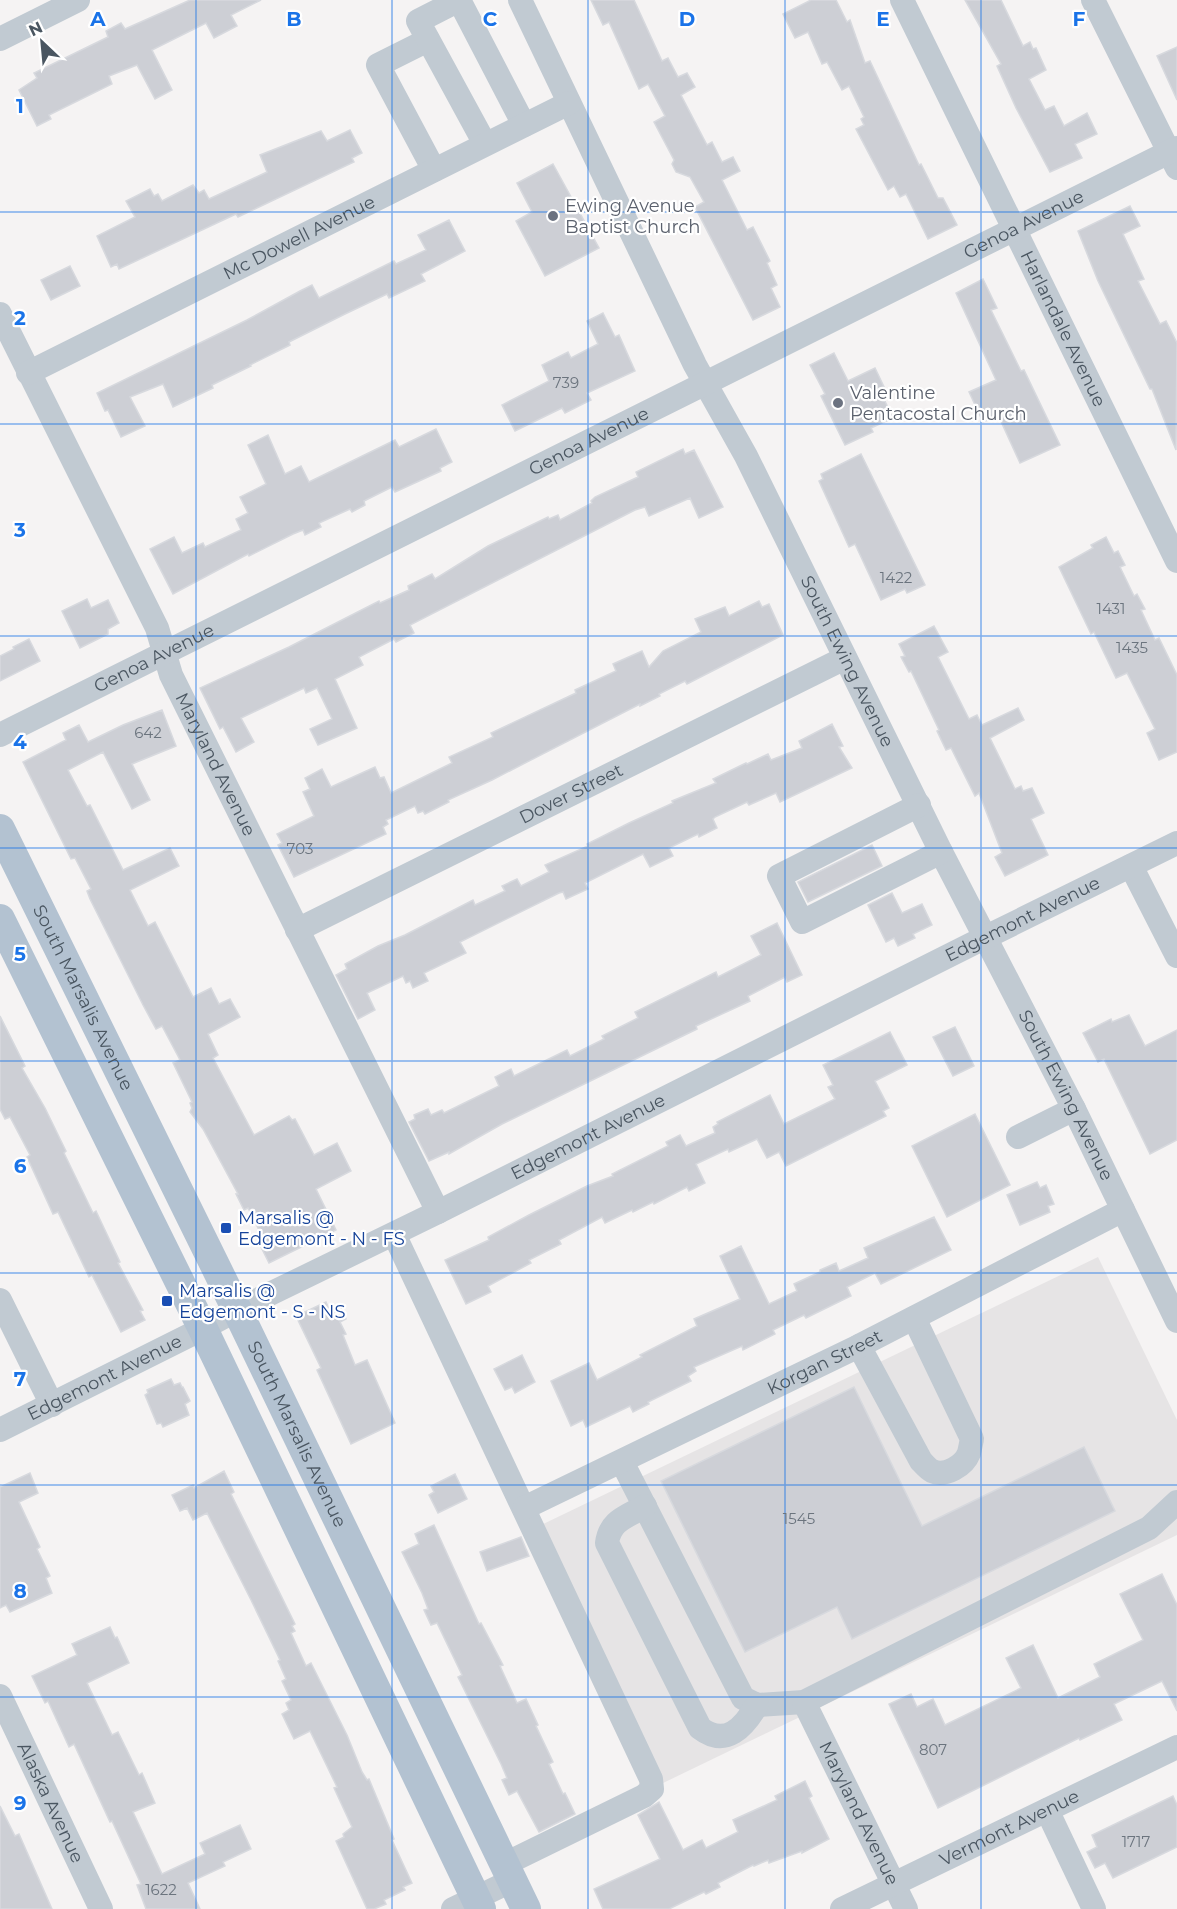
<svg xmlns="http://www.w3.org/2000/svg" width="1177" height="1909" font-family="Montserrat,sans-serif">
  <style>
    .education { fill: #e6e4e5 }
    .building { fill: #cdcfd5; stroke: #d7d9de; stroke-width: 1.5 }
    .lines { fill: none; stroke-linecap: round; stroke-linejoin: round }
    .minor { stroke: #c1cad2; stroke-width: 24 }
    .major { stroke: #b3c2d1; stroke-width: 30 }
    .grid { fill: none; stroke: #1a73e8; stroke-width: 1.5; stroke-opacity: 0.55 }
    .worship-dot { fill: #6b7280; stroke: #fff; stroke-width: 2 }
    .transit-dot { fill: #1a4fb4; stroke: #fff; stroke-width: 2 }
    .labels { text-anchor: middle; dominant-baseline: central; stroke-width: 4.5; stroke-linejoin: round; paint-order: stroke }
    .number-label { font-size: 15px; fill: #6b747e }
    .worship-label { font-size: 18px; fill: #5b616d; stroke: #fff; text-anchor: start }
    .street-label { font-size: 18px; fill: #4a5661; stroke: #fff }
    .transit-label { font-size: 18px; fill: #164399; stroke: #fff; text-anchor: start }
    .grid-label { font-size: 20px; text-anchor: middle; font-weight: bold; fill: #1a73e8; stroke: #fff; stroke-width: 4.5; stroke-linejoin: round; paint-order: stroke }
  </style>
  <rect width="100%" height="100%" fill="#f5f3f3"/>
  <polygon class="education" points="1098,1257 1177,1420 1177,1535 661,1784 537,1527"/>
  <g class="building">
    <polygon points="190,0 261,0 231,15 237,26 214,38 206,23 152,50 172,90 155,99 137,65 109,76 112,84 49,115 51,119 37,126 19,90 37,78 34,73 108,37 106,31 121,23 125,29"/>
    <polygon points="591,0 634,0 662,61 668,58 678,77 687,73 695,87 681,95 707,145 712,142 722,162 733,157 740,171 722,180 747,230 753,227 770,261 767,263 777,285 771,288 780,307 753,320 695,207 704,202 690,177 676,172 672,164 674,160 654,122 665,116 648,84 639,89 609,22 603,25"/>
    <polygon points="811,0 836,0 847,22 850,20 865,63 870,61 919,165 921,164 938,198 943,198 957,225 928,239 906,194 900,197 894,186 888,190 856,129 864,125 861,119 864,117 849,86 842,90 827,62 822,64 808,32 795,38 783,14"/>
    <polygon points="965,0 1001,0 1023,46 1030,42 1033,49 1036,48 1046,70 1029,79 1045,110 1054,106 1064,126 1087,113 1097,134 1075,144 1082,158 1050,172 1016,108 997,66 1001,64"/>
    <polygon points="1177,47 1177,100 1157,56"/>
    <polygon points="350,130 362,153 352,158 354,162 238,217 236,214 119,269 117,264 111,267 97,236 135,217 126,201 150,189 154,196 158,194 162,201 193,185 199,193 204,190 209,199 267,172 260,155 321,131 327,141"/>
    <polygon points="553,164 599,248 545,276 516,221 532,212 517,183"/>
    <polygon points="1130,206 1140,226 1123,234 1144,279 1138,281 1160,324 1166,321 1177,343 1176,450 1152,389 1150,389 1098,281 1078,231"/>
    <polygon points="449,220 465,251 421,274 425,281 389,298 387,294 345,314 289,342 290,345 250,365 251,366 212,385 213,388 173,407 163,384 130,397 145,426 121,437 108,410 105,411 97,393 247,320 300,291 312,285 319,298 394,261 396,264 426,250 418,235"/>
    <polygon points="70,266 80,286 51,300 41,280"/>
    <polygon points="983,279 997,308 991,310 1021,371 1024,370 1060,445 1020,463 998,415 983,422 969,392 996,380 956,293"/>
    <polygon points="603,313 615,337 619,335 635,371 587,393 591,400 565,413 562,408 515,431 502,405 549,381 542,365 568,352 571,358 598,344 587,321"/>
    <polygon points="834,353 848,381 875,368 887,393 882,395 893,418 871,428 873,432 845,445 821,396 825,394 810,365"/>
    <polygon points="436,429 452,462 440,468 441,471 395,492 392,487 364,501 365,505 352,512 350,509 319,523 321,527 305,535 303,530 293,534 249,556 248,554 173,594 150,549 174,537 182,553 203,543 205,547 241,530 236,519 248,513 240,497 266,484 248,445 268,435 285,474 301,466 309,482 395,440 399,447"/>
    <polygon points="683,449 685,454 694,450 723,507 699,518 690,498 649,516 645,507 635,510 410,625 414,633 396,642 394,639 359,657 363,665 335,679 357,728 318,745 310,729 332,719 317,688 306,693 304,688 241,718 254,742 236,752 223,727 220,729 200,688 289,647 379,601 380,603 409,590 408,586 432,574 435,579 488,546 548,517 549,519 558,515 560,520 592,503 591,501 595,497 638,477 636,472"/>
    <polygon points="861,454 925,585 907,593 905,589 881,600 855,544 849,547 819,481 823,479 821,474"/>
    <polygon points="1106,537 1114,553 1118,551 1125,565 1120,567 1134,596 1137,594 1145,609 1141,610 1155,640 1159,638 1177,675 1177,752 1159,760 1147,733 1155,729 1127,673 1116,678 1094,632 1091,634 1059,567 1093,548 1091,545"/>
    <polygon points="87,599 91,608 108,600 119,623 108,629 108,634 80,648 62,611"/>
    <polygon points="759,601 762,607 769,604 783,635 687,684 685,681 659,694 660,696 640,706 640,704 492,780 448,800 449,802 425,814 423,811 418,813 415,806 386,820 388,824 383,827 386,834 294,877 278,845 282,843 277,834 314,816 303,792 310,789 305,778 322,769 331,787 375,767 380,778 384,777 391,793 452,763 449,757 493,737 491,733 576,693 575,690 616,671 613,664 642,651 649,667 663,651 701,632 695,619 725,607 729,616"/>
    <polygon points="934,626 948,652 938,657 969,719 977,715 982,725 1018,708 1024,720 990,738 1015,789 1021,786 1023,791 1032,788 1044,813 1031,819 1048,855 1005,876 995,857 1002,853 979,793 975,796 951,748 946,750 937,731 939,730 911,671 909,672 901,657 905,656 899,644"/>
    <polygon points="29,639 40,661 0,681 0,656 14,649 13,647"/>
    <polygon points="162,710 176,746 132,764 150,800 132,809 103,752 68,770 87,806 90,805 123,870 170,848 179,866 130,890 148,926 155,922 193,997 211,988 219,1004 230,999 240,1017 208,1034 218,1055 213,1058 254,1135 289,1116 292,1120 295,1119 314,1155 337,1143 351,1171 316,1189 336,1230 269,1263 259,1243 264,1240 248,1208 244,1210 236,1194 238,1194 203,1129 190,1112 192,1108 190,1103 192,1102 173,1063 180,1060 162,1026 156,1029 143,1005 90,899 87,891 91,889 75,858 71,859 23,762 66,740 63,733 79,725 88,742 123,725"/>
    <polygon points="832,724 843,746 839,747 852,768 780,802 776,793 749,805 747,802 715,817 713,819 717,828 699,837 698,834 669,848 673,856 650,867 643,854 585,883 588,889 566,899 563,892 559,893 460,942 466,953 424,973 428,981 413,988 410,981 406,983 403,976 367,993 375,1010 358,1019 336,975 347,969 345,964 378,946 405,935 473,900 475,905 505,891 502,886 517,879 521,886 549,872 545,865 588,846 587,844 629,823 673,803 672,801 716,783 713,779 746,763 747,764 768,754 771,760 802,748 799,741"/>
    <polygon points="872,845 882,866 808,902 798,882"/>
    <polygon points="892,893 902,913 922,904 932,925 913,934 915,938 898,946 894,938 886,942 868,905"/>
    <polygon points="777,923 802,975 787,982 785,977 748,996 750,1001 696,1026 697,1029 502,1124 449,1154 449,1152 429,1161 409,1122 415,1119 414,1115 428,1109 431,1115 442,1110 444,1113 499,1086 495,1077 511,1069 514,1076 567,1050 570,1056 604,1039 602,1036 638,1018 635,1012 716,972 718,977 761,955 751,936"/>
    <polygon points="1129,1015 1145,1046 1177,1030 1177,1140 1150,1154 1104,1059 1098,1062 1083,1033 1111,1019 1112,1022"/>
    <polygon points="0,1016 25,1066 22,1068 45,1108 66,1151 64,1153 93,1213 96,1211 120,1262 118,1263 143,1310 140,1311 145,1320 121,1332 92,1275 89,1277 58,1212 53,1214 27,1157 30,1155 10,1117 5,1119 0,1109"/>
    <polygon points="955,1027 974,1066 953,1076 933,1037"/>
    <polygon points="890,1032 907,1065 875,1081 889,1108 883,1111 886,1116 786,1166 779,1152 767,1158 757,1139 729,1152 728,1149 696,1164 705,1183 689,1191 687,1187 654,1204 653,1202 633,1212 632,1210 605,1223 602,1217 559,1240 561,1244 529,1260 531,1263 488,1286 491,1292 466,1304 445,1260 489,1240 488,1237 529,1215 587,1186 613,1176 612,1174 668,1146 666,1142 680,1135 686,1146 715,1133 713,1127 718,1124 717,1122 770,1095 784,1124 835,1099 828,1087 833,1085 823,1065"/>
    <polygon points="975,1114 1010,1185 947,1217 912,1146"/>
    <polygon points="1037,1182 1040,1188 1046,1185 1054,1204 1048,1206 1050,1212 1020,1225 1007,1195"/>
    <polygon points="934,1217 951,1250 881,1284 875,1273 847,1287 851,1296 806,1318 804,1315 773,1330 775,1334 743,1350 742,1346 694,1367 696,1371 688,1376 691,1381 648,1402 649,1404 633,1412 630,1406 586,1427 583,1420 571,1426 551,1381 589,1363 597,1380 642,1357 640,1355 697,1326 694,1319 740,1299 720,1256 741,1246 769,1304 797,1291 794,1284 820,1272 820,1270 836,1263 839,1271 868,1258 864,1248"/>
    <polygon points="326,1302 329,1309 339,1304 346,1319 340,1322 346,1334 343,1335 355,1365 367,1360 395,1423 351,1444 317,1370 321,1368 296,1316"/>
    <polygon points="522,1355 535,1382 515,1393 512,1387 505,1390 494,1369"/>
    <polygon points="171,1379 174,1385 180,1383 182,1387 183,1387 190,1401 185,1404 189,1415 163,1427 161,1423 157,1424 145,1395 148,1393 147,1390"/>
    <polygon points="854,1387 922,1526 1084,1447 1115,1511 852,1639 837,1607 745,1652 661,1481"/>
    <polygon points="224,1471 234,1492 231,1494 295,1624 292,1626 295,1631 291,1633 306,1666 311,1663 347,1735 362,1772 367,1780 369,1779 394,1839 392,1840 412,1883 403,1887 405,1890 384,1900 386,1904 374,1909 367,1909 336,1841 344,1837 343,1834 352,1827 334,1788 337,1787 310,1731 294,1739 282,1714 289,1710 286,1703 291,1700 282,1681 286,1679 278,1661 280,1660 251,1600 207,1513 193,1520 187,1508 180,1511 172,1495 193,1485 194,1488"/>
    <polygon points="30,1473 38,1493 19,1502 40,1547 37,1549 50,1576 46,1578 52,1593 10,1612 6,1605 0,1608 0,1487"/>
    <polygon points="455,1474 467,1499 438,1513 429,1495 434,1492 431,1486"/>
    <polygon points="434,1525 479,1624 481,1623 503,1665 500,1666 517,1703 526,1699 538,1725 536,1726 553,1762 549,1764 563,1794 565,1793 575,1814 539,1832 517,1791 509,1795 502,1780 507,1778 501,1764 458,1677 462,1675 437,1623 431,1625 424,1610 428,1609 422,1593 402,1552 419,1544 415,1534"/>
    <polygon points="521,1537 529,1556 487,1571 480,1552"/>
    <polygon points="1162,1574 1177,1605 1177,1711 1162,1681 1114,1704 1122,1720 1080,1740 1079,1738 938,1808 889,1704 911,1694 917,1707 933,1699 945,1725 1021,1688 1006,1658 1033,1645 1058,1698 1100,1677 1094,1664 1143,1640 1120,1594"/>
    <polygon points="110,1627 115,1638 117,1637 129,1663 87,1683 112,1735 118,1732 139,1775 142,1773 155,1803 133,1812 162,1874 205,1854 200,1843 240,1825 251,1849 223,1862 225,1866 188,1883 200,1909 146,1909 137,1885 141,1884 112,1821 110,1822 74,1744 69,1747 48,1701 45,1703 32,1676 77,1655 72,1644"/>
    <polygon points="805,1781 812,1796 809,1798 829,1839 802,1853 802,1851 769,1863 768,1860 754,1866 753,1865 718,1883 720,1887 706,1894 704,1892 669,1909 603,1909 594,1889 660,1859 638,1815 659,1802 683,1850 702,1840 706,1848 738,1832 733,1820 777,1800 775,1796"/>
    <polygon points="1173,1796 1177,1805 1177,1847 1113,1878 1105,1863 1095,1868 1087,1852 1097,1847 1092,1835"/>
    <polygon points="0,1806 15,1836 19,1834 52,1909 0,1909"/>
  </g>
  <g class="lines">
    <g class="minor">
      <path id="s1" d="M520 0 695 365 746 456 941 852 1074 1109 1177 1321"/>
      <path id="s2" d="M902 0 1177 561"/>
      <polyline points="1093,0 1177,168"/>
      <polyline points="0,39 78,0"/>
      <polyline points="428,40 378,65 434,170"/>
      <polyline points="485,144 418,21 459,0 524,125"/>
      <path id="s3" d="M0 314 157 628 171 675 438 1212"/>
      <path id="s4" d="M28 373 569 103"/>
      <path id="s5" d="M0 735 1177 148"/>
      <polyline points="919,805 779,876 802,922 941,852"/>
      <polyline points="1131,866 1177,956"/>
      <path id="s6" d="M297 930 845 658"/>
      <polyline points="1018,1137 1074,1109"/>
      <polyline points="394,1234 651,1779 652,1789 644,1796 505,1864"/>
      <polyline points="0,1300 52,1405"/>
      <path d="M859 1346 921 1461C924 1464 928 1469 932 1471 945 1477 964 1466 969 1453 970 1449 971 1443 972 1439L914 1318"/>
      <path id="s7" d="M0 1430 190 1335 237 1310 438 1212 986 937 1177 843"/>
      <polyline points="622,1462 743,1698 757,1705 804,1702 1149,1528 1177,1502"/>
      <path d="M645 1506C627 1517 610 1520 607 1543L700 1728C726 1748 744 1727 757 1705"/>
      <path id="s8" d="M524 1508 859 1346 1123 1210"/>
      <path id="s9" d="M0 1696 101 1909"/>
      <path id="s10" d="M804 1702 906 1909"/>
      <polyline points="1047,1810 1094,1909"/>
      <polyline points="453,1909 513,1880"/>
      <path id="s11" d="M842 1909 1177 1747"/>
    </g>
    <g class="major">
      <path id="s12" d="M0 829 237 1310 526 1909"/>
      <polyline points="0,919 203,1329 481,1909"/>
    </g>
  </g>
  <path class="grid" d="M196 0V1909M392 0V1909M588 0V1909M785 0V1909M981 0V1909M0 212H1177M0 424H1177M0 636H1177M0 848H1177M0 1061H1177M0 1273H1177M0 1485H1177M0 1697H1177"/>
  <g class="worship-dot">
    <circle cx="553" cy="216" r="6"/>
    <circle cx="838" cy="403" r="6"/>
  </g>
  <g class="transit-dot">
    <rect x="220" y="1222" width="12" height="12" rx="3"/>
    <rect x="161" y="1295" width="12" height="12" rx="3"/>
  </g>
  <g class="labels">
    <g class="number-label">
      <text x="566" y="382">739</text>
      <text x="896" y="577">1422</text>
      <text x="1111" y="608">1431</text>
      <text x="1132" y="647">1435</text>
      <text x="148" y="732">642</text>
      <text x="300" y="848">703</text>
      <text x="799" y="1518">1545</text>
      <text x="933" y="1749">807</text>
      <text x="1136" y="1841">1717</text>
      <text x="161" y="1889">1622</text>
    </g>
    <g class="worship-label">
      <text x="565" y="206">Ewing Avenue<tspan x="565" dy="21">Baptist Church</tspan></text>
      <text x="850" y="393">Valentine<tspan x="850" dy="21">Pentacostal Church</tspan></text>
    </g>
    <g class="street-label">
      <text stroke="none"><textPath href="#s5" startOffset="1144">Genoa Avenue</textPath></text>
      <text stroke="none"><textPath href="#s4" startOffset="303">Mc Dowell Avenue</textPath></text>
      <text stroke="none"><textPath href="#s2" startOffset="366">Harlandale Avenue</textPath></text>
      <text stroke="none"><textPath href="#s5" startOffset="658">Genoa Avenue</textPath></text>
      <text stroke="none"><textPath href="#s5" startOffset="172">Genoa Avenue</textPath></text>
      <text stroke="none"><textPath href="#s1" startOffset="738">South Ewing Avenue</textPath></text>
      <text stroke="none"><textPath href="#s3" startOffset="500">Maryland Avenue</textPath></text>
      <text stroke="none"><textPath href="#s6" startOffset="306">Dover Street</textPath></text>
      <text stroke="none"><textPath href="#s7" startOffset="1143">Edgemont Avenue</textPath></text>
      <text stroke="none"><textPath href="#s12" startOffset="188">South Marsalis Avenue</textPath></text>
      <text stroke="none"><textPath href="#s1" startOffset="1224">South Ewing Avenue</textPath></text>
      <text stroke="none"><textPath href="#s7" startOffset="657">Edgemont Avenue</textPath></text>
      <text stroke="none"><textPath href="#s8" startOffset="334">Korgan Street</textPath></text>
      <text stroke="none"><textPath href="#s7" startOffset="117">Edgemont Avenue</textPath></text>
      <text stroke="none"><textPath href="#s12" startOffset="674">South Marsalis Avenue</textPath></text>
      <text stroke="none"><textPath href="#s9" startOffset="118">Alaska Avenue</textPath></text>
      <text stroke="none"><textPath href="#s10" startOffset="124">Maryland Avenue</textPath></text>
      <text stroke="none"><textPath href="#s11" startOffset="186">Vermont Avenue</textPath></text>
    </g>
    <g class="transit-label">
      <text x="238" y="1218">Marsalis @<tspan x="238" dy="21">Edgemont - N - FS</tspan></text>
      <text x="179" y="1291">Marsalis @<tspan x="179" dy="21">Edgemont - S - NS</tspan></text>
    </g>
  </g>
  <g class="grid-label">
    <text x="98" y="26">A</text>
    <text x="294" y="26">B</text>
    <text x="490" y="26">C</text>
    <text x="687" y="26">D</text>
    <text x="883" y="26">E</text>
    <text x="1079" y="26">F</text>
    <text x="20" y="113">1</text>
    <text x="20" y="325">2</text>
    <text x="20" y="537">3</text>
    <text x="20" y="749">4</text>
    <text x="20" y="961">5</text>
    <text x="20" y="1173">6</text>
    <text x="20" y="1386">7</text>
    <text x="20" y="1598">8</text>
    <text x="20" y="1810">9</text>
  </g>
  <g transform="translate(42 42) rotate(334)" stroke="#ffffff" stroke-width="4.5" paint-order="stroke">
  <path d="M0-4.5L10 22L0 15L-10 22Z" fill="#4a5661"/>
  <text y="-9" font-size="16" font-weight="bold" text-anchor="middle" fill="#4a5661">N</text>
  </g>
</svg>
